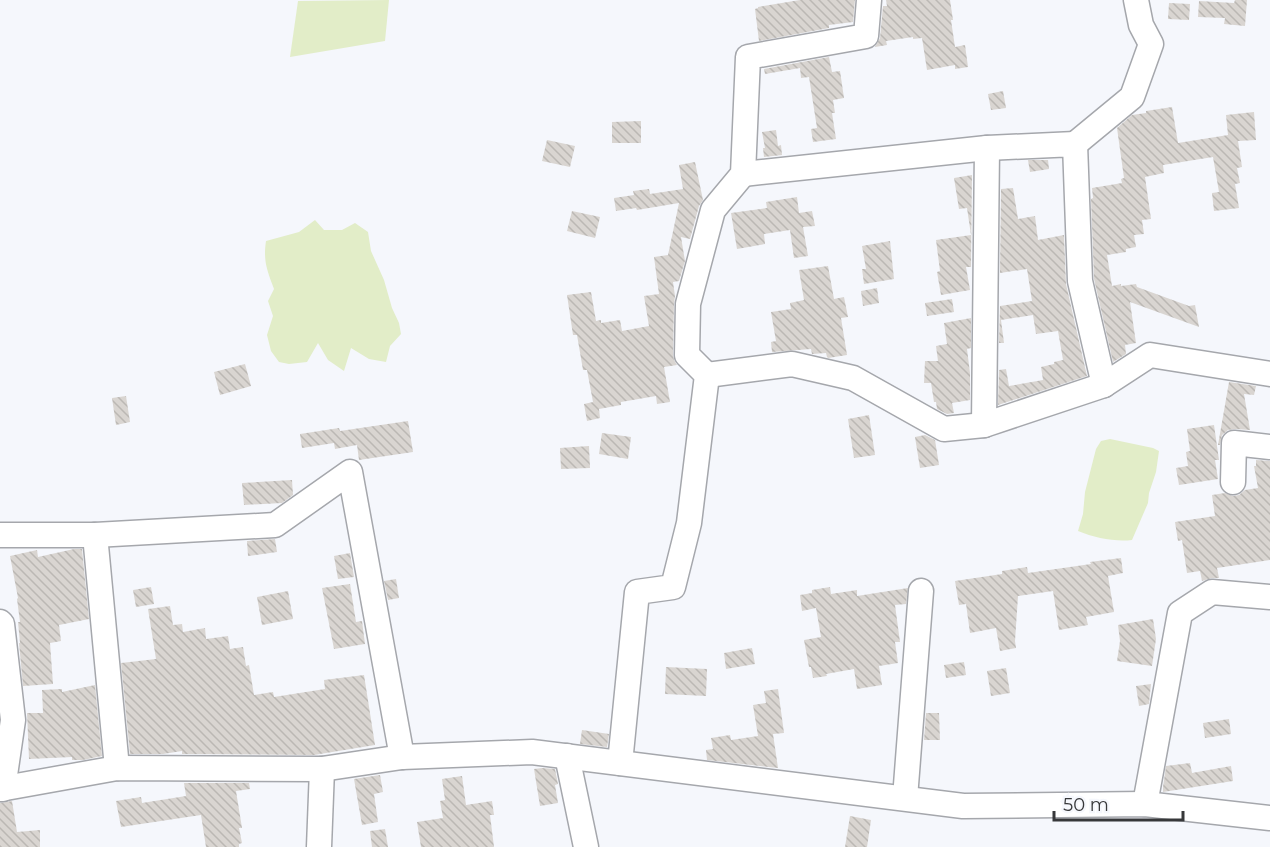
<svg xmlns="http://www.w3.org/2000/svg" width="1270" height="847" font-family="Montserrat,sans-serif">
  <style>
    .grass { fill: #e2edc8 }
    .building { fill: url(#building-back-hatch) }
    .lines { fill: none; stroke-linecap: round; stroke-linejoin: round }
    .minor-casing { stroke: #a5a7ac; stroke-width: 27 }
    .minor { stroke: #fff; stroke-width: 24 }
  </style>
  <defs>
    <pattern id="building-back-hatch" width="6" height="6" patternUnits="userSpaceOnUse" patternTransform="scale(1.5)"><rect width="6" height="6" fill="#d9d5d1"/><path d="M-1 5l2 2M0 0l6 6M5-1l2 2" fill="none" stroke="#bbb8b4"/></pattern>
  </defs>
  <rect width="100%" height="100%" fill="#f5f7fc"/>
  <g class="grass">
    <polygon points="389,0 385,41 290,57 298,1"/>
    <path d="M315 220 324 230H342L355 223 368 232 371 251 384 280 392 308 399 323 401 334 390 346 386 362 369 359 351 348 344 371 328 360 318 343 307 362 289 364 279 362 271 351 267 335 273 316 268 301 274 289C267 270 263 261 266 241L299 232Z"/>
    <path d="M1110 439 1153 448 1159 451 1156 472 1149 493 1148 503 1132 540C1115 542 1095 538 1078 531L1083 514 1085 492 1096 449 1101 441Z"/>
  </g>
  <g class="building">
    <polygon points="800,0 855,0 853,22 829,25 829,28 759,41 755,9 758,8 758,7"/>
    <polygon points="886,0 950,0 953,20 951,20 955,47 965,45 968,67 955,69 955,65 927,70 922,38 913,39 913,37 886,41 887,45 875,47 880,38 883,6 887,6"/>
    <polygon points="1235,0 1247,0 1245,26 1224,24 1225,18 1198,17 1199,1 1234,3"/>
    <polygon points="1169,3 1190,4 1189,20 1168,19"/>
    <polygon points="829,57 832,72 840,71 844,98 833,100 835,113 832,113 836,139 813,142 811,129 817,128 809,77 801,78 800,68 765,74 764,69"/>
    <polygon points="1003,91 1006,108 991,110 988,94"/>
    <polygon points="1172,107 1178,143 1228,135 1226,115 1254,112 1256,140 1238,141 1242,167 1237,168 1240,183 1235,184 1239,208 1214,211 1212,193 1219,192 1213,157 1163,165 1164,173 1145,177 1151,219 1142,220 1144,234 1134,235 1136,247 1126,249 1126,252 1107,255 1112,286 1121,284 1121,286 1136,284 1137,287 1189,306 1195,305 1199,327 1130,302 1136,343 1125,345 1126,354 1113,362 1094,279 1091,199 1093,198 1092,188 1122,183 1121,179 1124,178 1117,128 1132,115 1146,113 1146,111"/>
    <polygon points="641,121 641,143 612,143 612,122"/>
    <polygon points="776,130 778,146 781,145 782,155 764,157 763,148 765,148 762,132"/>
    <polygon points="547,140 575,146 570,167 542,161"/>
    <polygon points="1028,160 1048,160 1049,169 1030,172"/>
    <polygon points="695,162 703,200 699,206 690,239 681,237 685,261 679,281 673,282 675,296 674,304 673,355 674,360 677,365 664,367 670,402 657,404 656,396 621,402 621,405 599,409 600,418 587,421 584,404 593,402 587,370 583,370 577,335 573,335 567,295 591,292 596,321 601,320 601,323 620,320 622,331 649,326 644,296 659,294 654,257 668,255 679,203 637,210 636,208 616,211 614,198 634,195 633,191 649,189 650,194 683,189 679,165"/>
    <polygon points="972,175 971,267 966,267 970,290 941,295 937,272 940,271 936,240 971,235 967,208 959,209 954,178"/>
    <polygon points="1013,188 1018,219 1035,216 1038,240 1064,235 1066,284 1087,376 998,405 999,370 1006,369 1009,386 1043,380 1041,367 1054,364 1054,362 1063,360 1058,331 1036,334 1033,315 1001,320 1004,343 999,343 1000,306 1032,301 1027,269 1000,273 1001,189"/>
    <polygon points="797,197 799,213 812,211 815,226 803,227 808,256 794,258 790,230 764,234 765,244 737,249 731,213 767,208 766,202"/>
    <polygon points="572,211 600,217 595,238 567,231"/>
    <polygon points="890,241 894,279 864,284 862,269 866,269 862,246"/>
    <polygon points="828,266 834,299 844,297 848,317 841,318 847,355 828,358 827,357 826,353 812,354 811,349 772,352 771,342 776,341 771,312 791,309 790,303 804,300 799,270"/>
    <polygon points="877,288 879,303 863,306 861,291"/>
    <polygon points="952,299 954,312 927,316 925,303"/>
    <polygon points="971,318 971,348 967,349 970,373 970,400 952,403 954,413 947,414 937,409 936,402 934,402 931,383 924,383 925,361 938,361 936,346 947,344 944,323"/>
    <polygon points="245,364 251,386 220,395 214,372"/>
    <polygon points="1229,382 1256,386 1254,395 1244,394 1250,430 1236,429 1228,430 1222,435 1220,445 1218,445"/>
    <polygon points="126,396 130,422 116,425 112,398"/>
    <polygon points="869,415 875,455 854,458 848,419"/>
    <polygon points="408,421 413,452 359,460 357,445 335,449 334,443 302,448 300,434 339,428 340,431"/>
    <polygon points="1214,425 1219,460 1215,460 1218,479 1179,485 1176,468 1188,466 1186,452 1190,451 1187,429"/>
    <polygon points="602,433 631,437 628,459 599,454"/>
    <polygon points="925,435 935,440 939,465 920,468 915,437"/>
    <polygon points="589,446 590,468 561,469 560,448"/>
    <polygon points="1256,460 1270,461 1270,560 1217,568 1219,578 1212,578 1202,581 1200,571 1187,573 1182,540 1178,541 1175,522 1215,516 1212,495 1225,493 1233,496 1239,495 1245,490 1258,488 1254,466 1256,466"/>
    <polygon points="292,480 293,495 282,503 244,505 242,483"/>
    <polygon points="275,539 277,552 248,556 247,541"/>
    <polygon points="74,549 82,549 89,619 59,625 61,641 50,643 53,684 23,686 19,643 20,643 18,622 20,622 17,599 18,598 10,556 37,550 38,557"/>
    <polygon points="350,553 354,577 338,579 334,556"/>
    <polygon points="1121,558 1123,573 1108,576 1114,612 1086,617 1088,625 1059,630 1053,591 1018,596 1015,641 1016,648 1000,651 996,628 970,633 966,604 959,605 955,581 1002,574 1002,571 1027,567 1028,573 1091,564 1090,562"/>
    <polygon points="396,579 399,598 388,600 384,581"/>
    <polygon points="350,584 356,622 362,621 365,644 334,649 322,588"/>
    <polygon points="151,587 154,604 136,607 133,590"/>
    <polygon points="830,587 831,594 857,590 857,596 908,588 906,604 895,605 900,642 895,642 898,663 879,666 882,685 857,689 854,669 826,674 827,676 813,678 811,667 809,667 804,640 821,637 816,608 802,611 800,595 812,593 812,590"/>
    <polygon points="288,591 293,619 262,625 257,597"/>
    <polygon points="170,606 173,625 182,624 183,632 205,628 206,639 228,636 230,649 243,647 246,666 249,665 254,695 273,692 274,697 325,689 324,680 364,675 375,745 314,755 182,754 182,751 163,754 130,754 121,663 156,659 148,609"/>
    <polygon points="1153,619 1156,639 1152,666 1117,661 1120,641 1118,625"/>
    <polygon points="752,648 755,664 726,669 724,653"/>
    <polygon points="964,662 966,675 946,678 944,665"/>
    <polygon points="666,667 707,669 706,696 665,694"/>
    <polygon points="1006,668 1010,693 991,696 987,671"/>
    <polygon points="1151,684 1149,704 1139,706 1136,686"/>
    <polygon points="95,685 102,756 83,760 72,760 72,757 29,759 27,713 43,713 42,690 62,689 62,692"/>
    <polygon points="778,689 784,733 773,734 778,768 707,760 706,750 713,749 711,738 730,735 731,740 758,736 753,705 766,703 764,691"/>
    <polygon points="926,713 939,713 940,740 924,740"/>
    <polygon points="1229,719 1231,734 1205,738 1203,723"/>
    <polygon points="582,730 609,734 607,747 580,744"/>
    <polygon points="1190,763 1192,773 1231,766 1233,781 1163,792 1163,787 1166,766"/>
    <polygon points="542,768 555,769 558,784 555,785 558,803 540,806 534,769"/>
    <polygon points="380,775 383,792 374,794 378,822 362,825 354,779"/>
    <polygon points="462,776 466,805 492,801 494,815 490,815 494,847 421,847 417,822 443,818 440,801 445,800 442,779"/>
    <polygon points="184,783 249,783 250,789 236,791 242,828 239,828 242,843 239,844 239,847 206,847 201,815 121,827 116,801 141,797 142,803 186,796"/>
    <polygon points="12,801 17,832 40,830 40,847 0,847 0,803"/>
    <polygon points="850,816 871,820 867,847 845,847"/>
    <polygon points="385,829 388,847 372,847 370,831"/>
  </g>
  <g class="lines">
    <g class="minor-casing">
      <g id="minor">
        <polyline points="1075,144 1132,97 1151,44 1141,25 1136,0"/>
        <polyline points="743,174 987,148 1075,144 1080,281 1104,385"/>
        <polyline points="707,375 792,364 853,378 944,429 984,425 1104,385 1150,355 1270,374"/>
        <polyline points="984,425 987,148"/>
        <polyline points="1233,482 1234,443 1270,447"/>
        <polyline points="0,535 95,535 275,525 350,472 402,757"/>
        <polyline points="95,535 117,768"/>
        <polyline points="0,622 2,624 13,720 3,789"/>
        <polyline points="567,756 586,847"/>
        <polyline points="620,763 637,592 673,587 689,523 707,375 687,355 688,304 713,210 743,174 748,57 866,36 869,0"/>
        <polyline points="0,789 117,768 322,769 402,757 532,752 963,806 1145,804 1270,818"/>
        <polyline points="905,798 921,591"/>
        <polyline points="1145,804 1180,613 1212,592 1270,597"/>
        <polyline points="319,847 322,769"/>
      </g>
    </g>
    <use href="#minor" class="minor"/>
  </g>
  <path d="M1054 811v9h129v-9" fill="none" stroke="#37383a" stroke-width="3"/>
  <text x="1063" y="811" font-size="18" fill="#37383a" stroke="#f5f7fc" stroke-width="4.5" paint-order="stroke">50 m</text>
</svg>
